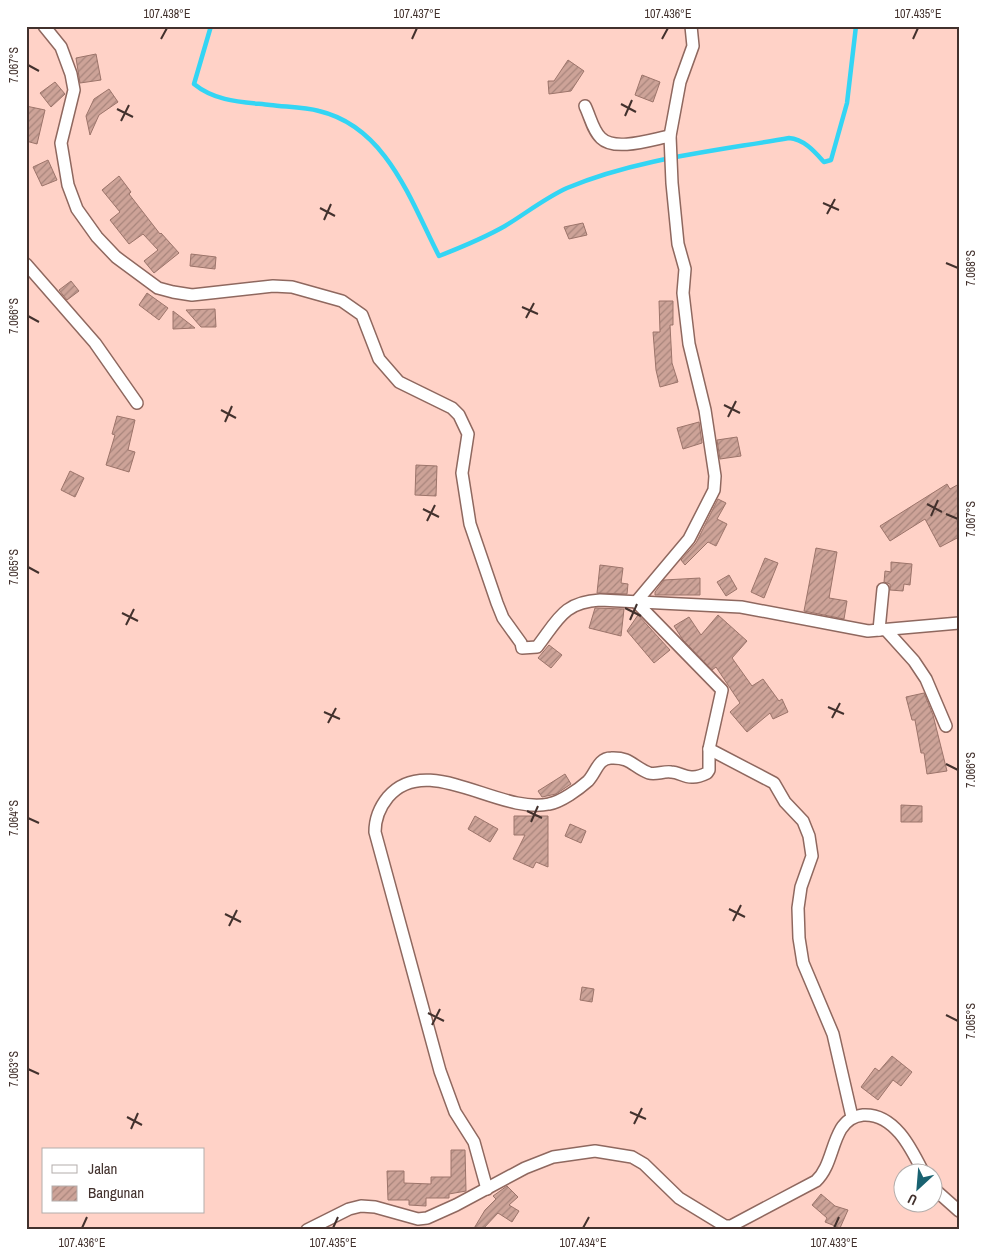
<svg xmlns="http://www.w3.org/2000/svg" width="985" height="1256" font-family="'Archivo Narrow',sans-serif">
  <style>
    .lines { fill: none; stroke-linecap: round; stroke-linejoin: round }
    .stream { stroke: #33d5f4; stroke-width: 4.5 }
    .building { fill: url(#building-hatch); stroke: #9c746a }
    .street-casing { stroke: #8f685f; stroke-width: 14 }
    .street { stroke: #fff; stroke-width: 11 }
    .ticks { fill: none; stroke: #42312d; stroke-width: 2 }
    .neatline { fill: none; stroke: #42312d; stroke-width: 2 }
    .ticks-label { font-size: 12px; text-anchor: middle; fill: #42312d }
  </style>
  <defs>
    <pattern id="building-hatch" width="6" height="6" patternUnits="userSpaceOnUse" patternTransform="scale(1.25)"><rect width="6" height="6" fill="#cda398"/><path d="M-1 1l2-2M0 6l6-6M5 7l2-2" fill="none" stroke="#a8857c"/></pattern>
  </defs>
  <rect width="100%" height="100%" fill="#ffd2c7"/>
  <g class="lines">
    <path class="stream" d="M211 26 194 84C216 102 243 102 270 105 286 107 304 107 319 111 387 127 411 202 439 256 462 247 484 238 505 226 525 214 545 198 567 188 636 159 715 151 789 138 804 139 815 152 824 162L831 160 847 103 856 26"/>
  </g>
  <g class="building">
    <polygon points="96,54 101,80 80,83 76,58"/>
    <polygon points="568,60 584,71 571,91 549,94 548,81 554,81"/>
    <polygon points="642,75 660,82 653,102 635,95"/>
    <polygon points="55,82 65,94 51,107 40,93"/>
    <polygon points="109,89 118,102 99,115 90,135 86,116 94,99"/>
    <polygon points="26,106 45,110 37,144 26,141"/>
    <polygon points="48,160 57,180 42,186 33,167"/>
    <polygon points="119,176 131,192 129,194 160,234 161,233 179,253 154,273 144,261 158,250 143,234 129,244 110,220 120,212 102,190"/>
    <polygon points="583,223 587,235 569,239 564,227"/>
    <polygon points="191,254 216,257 215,269 190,266"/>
    <polygon points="71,281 79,291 67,300 59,290"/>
    <polygon points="147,293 168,308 159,320 139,305"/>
    <polygon points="659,301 673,301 673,325 670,325 672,363 678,382 660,387 656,370 653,332 660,332"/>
    <polygon points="215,309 216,327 201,327 186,310"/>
    <polygon points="173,311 195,328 173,329"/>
    <polygon points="117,416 135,420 128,450 135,452 129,472 106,465 115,435 112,434"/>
    <polygon points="699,422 702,443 683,449 677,428"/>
    <polygon points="737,437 741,456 720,459 717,440"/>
    <polygon points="416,465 437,466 436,496 415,495"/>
    <polygon points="70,471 84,478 75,497 61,490"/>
    <polygon points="947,484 950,489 959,484 959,537 940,547 925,519 890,541 880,526"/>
    <polygon points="718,499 726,503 717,519 727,524 716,546 708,542 685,565 681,560 696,543"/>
    <polygon points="816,548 837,552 829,598 847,601 844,619 804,611"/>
    <polygon points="765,558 778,563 764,598 751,592"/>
    <polygon points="891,562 912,564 910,585 904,584 903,591 890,590 890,584 884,582 885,571 891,572"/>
    <polygon points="600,565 623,568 621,583 628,584 627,594 597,593"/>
    <polygon points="729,575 737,589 726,596 717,582"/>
    <polygon points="700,578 700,595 655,595 655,592 664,580"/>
    <polygon points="595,608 624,609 621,636 589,628"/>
    <polygon points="638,615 670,650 654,663 627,631"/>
    <polygon points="718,615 747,641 732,658 752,686 763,679 779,701 782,699 788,712 773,719 770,713 747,732 730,712 740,703 716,667 712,670 683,640 674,626 689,617 701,635"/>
    <polygon points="549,645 562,655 551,668 538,658"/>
    <polygon points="924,693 933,715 947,771 927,774 924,753 921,753 915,720 912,720 906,697"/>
    <polygon points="565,774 571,784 556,794 542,797 538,791"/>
    <polygon points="901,805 922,806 922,822 901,822"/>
    <polygon points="475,816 498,829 490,842 468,829"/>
    <polygon points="514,816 548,816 548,867 536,862 533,868 513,859 525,835 514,835"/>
    <polygon points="570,824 586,831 581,843 565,836"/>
    <polygon points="582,987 594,989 592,1002 580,1000"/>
    <polygon points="892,1056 912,1072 901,1086 893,1080 878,1100 861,1087 875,1068 879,1071"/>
    <polygon points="451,1150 465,1150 466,1191 449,1194 449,1198 426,1198 426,1206 409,1205 409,1200 388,1200 387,1171 404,1171 404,1183 431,1184 431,1177 451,1177"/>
    <polygon points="507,1186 518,1197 509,1205 519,1211 512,1222 498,1213 482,1230 473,1230 485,1210 496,1199 493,1196"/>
    <polygon points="821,1194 835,1206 848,1210 840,1228 825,1222 827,1218 812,1205"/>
  </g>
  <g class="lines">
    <g class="street-casing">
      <g id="street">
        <path d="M44 26 61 47 71 74 74 90 61 143 68 185 77 209 97 237 116 257 158 288 173 292 192 295 273 286 292 287 342 301 362 315 379 359 399 382 452 408 459 415 468 434 462 473 470 524 497 603 503 618 521 643 522 648 537 647C558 620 563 602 600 600L741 607 868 631 959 623"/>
        <path d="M585 106C590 116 593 131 601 138 615 152 653 139 670 136"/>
        <polyline points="26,264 95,343 137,403"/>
        <polyline points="879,630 883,589"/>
        <polyline points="886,630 914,661 926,679 946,726"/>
        <polyline points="709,749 774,783 785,802 803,821 809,836 812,856 801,887 798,908 799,938 803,963 833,1034 852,1117"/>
        <polyline points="932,1187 959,1211"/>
        <path d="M487 1189 474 1142 455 1112 440 1071 375 832C375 818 379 808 388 797 427 751 500 815 549 804 561 802 579 789 588 781 596 773 598 758 611 758 631 757 633 767 649 773 656 775 663 771 671 772 679 772 685 778 693 777 698 777 703 775 707 773L709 770V749L722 690 636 602 689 539 714 490 715 476 705 410 689 344 683 293 685 269 678 244 672 183 670 136 680 82 693 46 691 26"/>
        <path d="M307 1230 349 1209 361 1206 375 1207 418 1219 427 1218 456 1205 525 1168 553 1157 595 1151 632 1157 644 1164 679 1198 725 1226H731L816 1181C830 1168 831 1146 841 1129 846 1121 853 1116 863 1115 895 1113 912 1150 924 1174"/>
      </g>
    </g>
    <use href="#street" class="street"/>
  </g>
  <path class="ticks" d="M161 39 167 28M412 39 417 28M662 39 668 28M913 39 918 28M28 65 39 71M621 104 636 112M117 109 133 117M625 116 632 100M121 121 129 105M823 203 839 210M320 208 335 216M827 214 835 199M324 220 331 204M946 263 958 268M522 307 538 314M28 316 39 322M526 318 534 303M724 405 740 413M221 410 236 418M728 417 736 401M225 422 232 406M927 504 942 512M423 509 439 517M946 514 958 519M931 516 938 500M427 521 435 505M28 567 39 573M625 608 641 616M122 613 138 621M630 620 637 604M126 625 134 609M828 707 844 714M324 712 340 719M832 718 840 703M328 723 336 708M946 764 958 770M527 811 542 818M28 818 39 823M531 822 538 806M729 909 745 917M225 914 241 922M733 921 741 905M229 926 237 910M428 1013 444 1021M946 1015 958 1021M432 1025 440 1009M28 1069 39 1074M630 1112 646 1119M127 1117 142 1125M634 1124 642 1108M131 1129 138 1113M82 1228 87 1217M333 1228 338 1217M583 1228 589 1217M834 1228 839 1217"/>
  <rect width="985" height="1256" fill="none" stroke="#ffffff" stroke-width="55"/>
  <rect x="42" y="1148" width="162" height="65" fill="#ffffff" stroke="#b3adab"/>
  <rect x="52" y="1165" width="25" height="8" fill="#ffffff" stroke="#b3adab"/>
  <text x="88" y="1174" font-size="15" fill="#42312d">Jalan</text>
  <rect x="52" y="1186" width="25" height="15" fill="url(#building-hatch)" stroke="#b3adab"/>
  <text x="88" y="1198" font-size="15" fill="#42312d">Bangunan</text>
  <g transform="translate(918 1188) rotate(206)"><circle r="24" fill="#ffffff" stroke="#b3adab"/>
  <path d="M0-4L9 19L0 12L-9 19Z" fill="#196271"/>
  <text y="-8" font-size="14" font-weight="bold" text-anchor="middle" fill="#42312d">U</text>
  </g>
  <rect x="28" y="28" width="930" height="1200" class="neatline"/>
  <g class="ticks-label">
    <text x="167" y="18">107.438°E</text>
    <text x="417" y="18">107.437°E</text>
    <text x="668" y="18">107.436°E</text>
    <text x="918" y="18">107.435°E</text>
    <text transform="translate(14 65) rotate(-90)" y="4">7.067°S</text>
    <text transform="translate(971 268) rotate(-90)" y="4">7.068°S</text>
    <text transform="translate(14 316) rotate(-90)" y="4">7.066°S</text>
    <text transform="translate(971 519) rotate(-90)" y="4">7.067°S</text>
    <text transform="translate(14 567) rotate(-90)" y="4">7.065°S</text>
    <text transform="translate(971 770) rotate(-90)" y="4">7.066°S</text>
    <text transform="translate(14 818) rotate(-90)" y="4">7.064°S</text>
    <text transform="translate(971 1021) rotate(-90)" y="4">7.065°S</text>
    <text transform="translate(14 1069) rotate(-90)" y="4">7.063°S</text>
    <text x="82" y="1247">107.436°E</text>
    <text x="333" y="1247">107.435°E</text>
    <text x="583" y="1247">107.434°E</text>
    <text x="834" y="1247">107.433°E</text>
  </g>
</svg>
